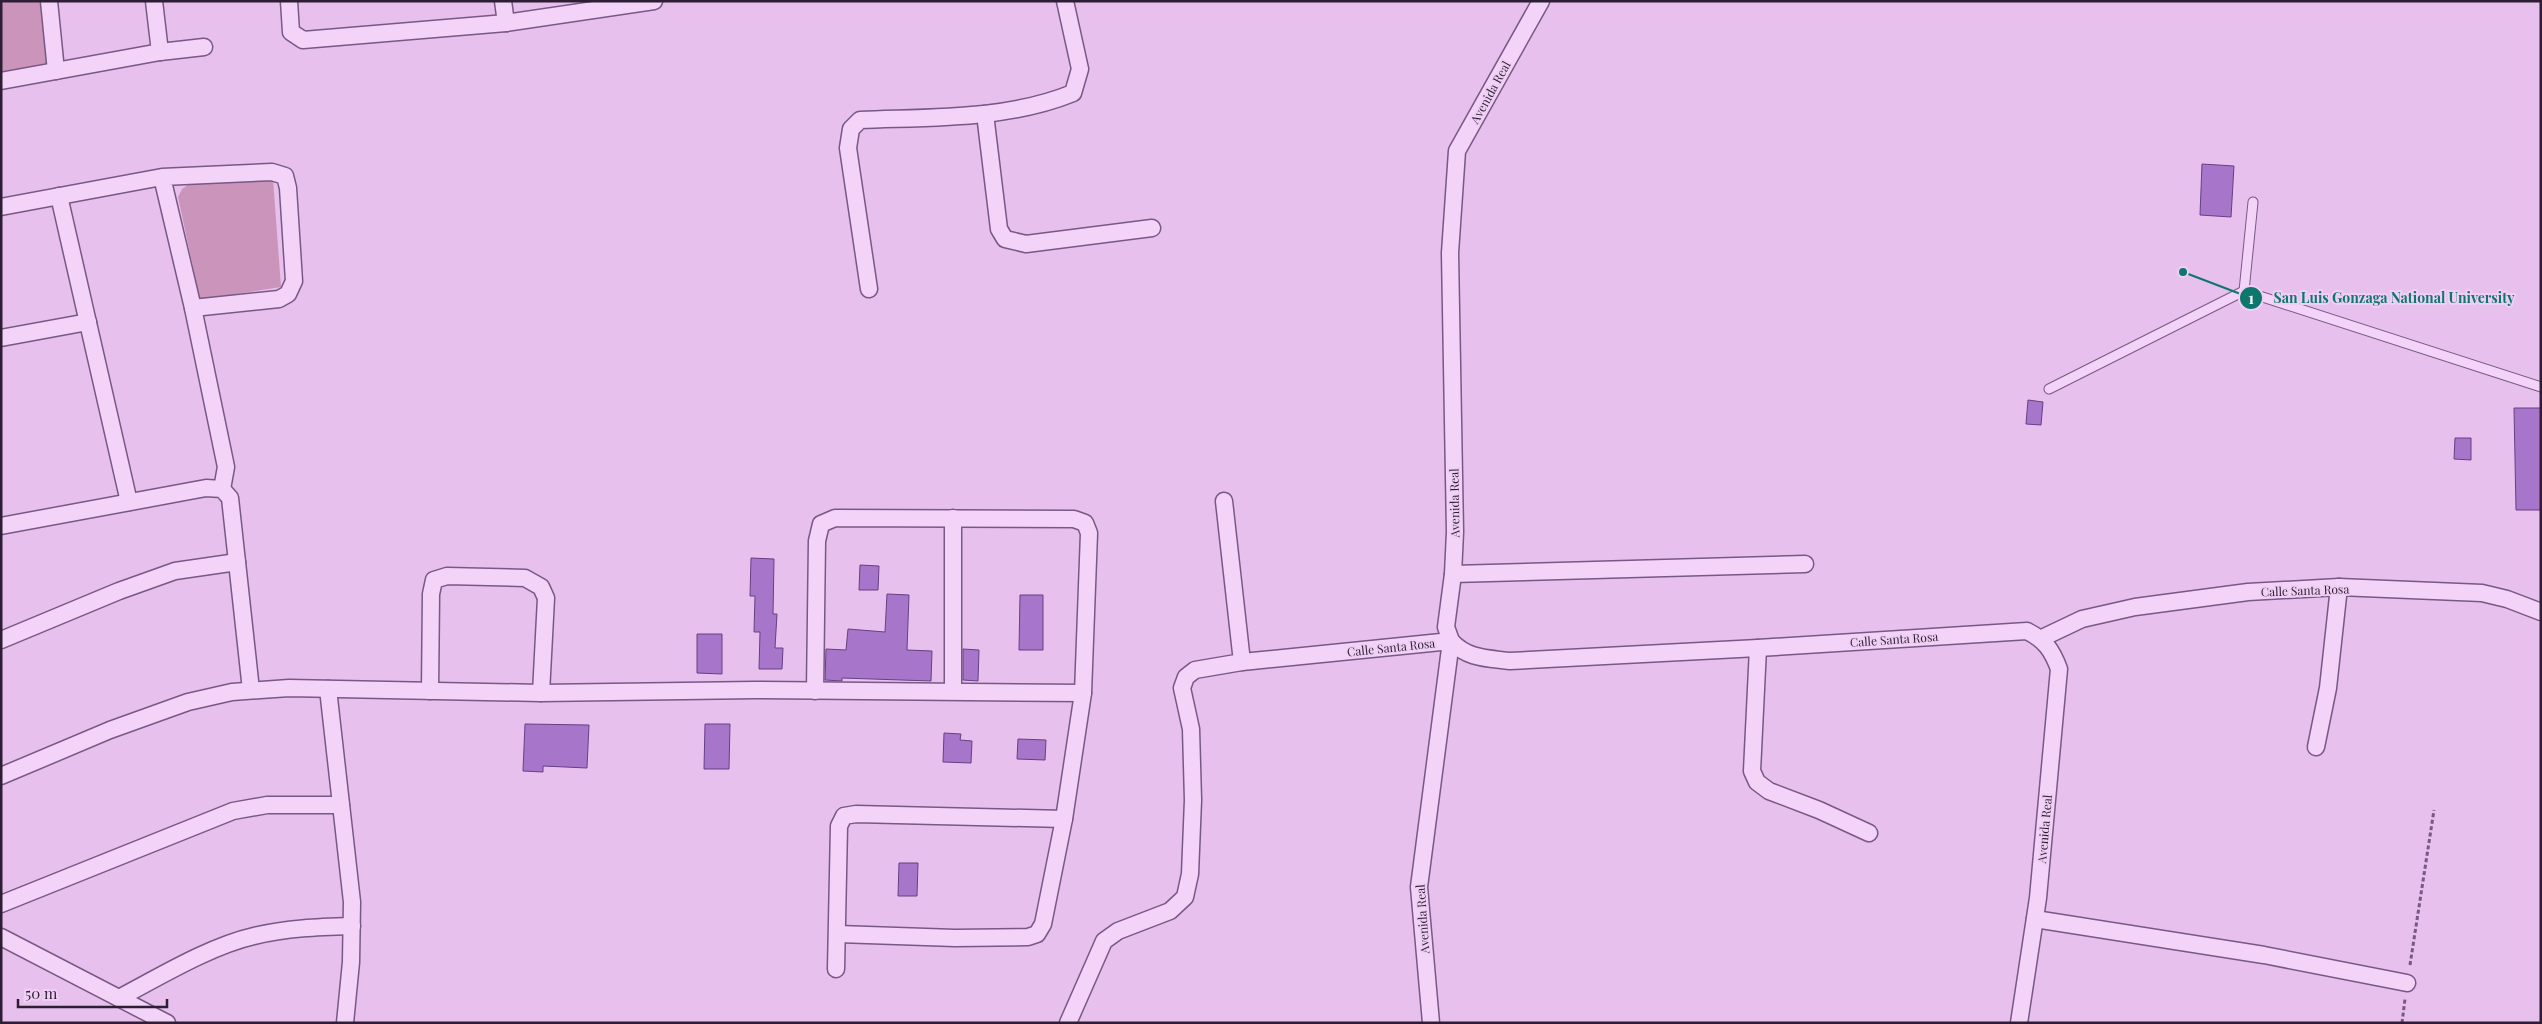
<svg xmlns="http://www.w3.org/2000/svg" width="2542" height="1024" font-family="'Playfair Display',serif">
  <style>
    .green { fill: #ca94bb }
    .building { fill: #a776ca; stroke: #663f84 }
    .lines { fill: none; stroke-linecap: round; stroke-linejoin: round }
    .lane-casing { stroke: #785885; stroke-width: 11 }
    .street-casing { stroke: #785885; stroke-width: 19 }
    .path { stroke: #785885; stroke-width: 3; stroke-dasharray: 4 2.5; stroke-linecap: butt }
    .lane { stroke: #f3d3f8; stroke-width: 9 }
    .street { stroke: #f3d3f8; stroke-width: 16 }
    .labels { text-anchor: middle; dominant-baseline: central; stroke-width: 4; stroke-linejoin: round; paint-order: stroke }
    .street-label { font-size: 12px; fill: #2d1d35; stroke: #f0cff4 }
    .leader { fill: none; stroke: #0f766e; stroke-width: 2 }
    .callout-dot { fill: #0f766e; stroke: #f0cff4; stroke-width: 2 }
    .mark-label { font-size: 15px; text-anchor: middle; font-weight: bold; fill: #fff }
    .callout-label { font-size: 14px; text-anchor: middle; font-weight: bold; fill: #0f766e; stroke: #f0cff4; stroke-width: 4; stroke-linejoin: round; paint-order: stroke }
  </style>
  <rect width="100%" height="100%" fill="#e7c0ed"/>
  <g class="green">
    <polygon points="1,1 40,1 47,65 1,73"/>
    <polygon points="273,179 281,287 200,300 178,197 182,189 191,183"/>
  </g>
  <g class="building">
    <polygon points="2202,164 2234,166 2231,217 2200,215"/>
    <polygon points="2028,400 2043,402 2041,425 2026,424"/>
    <polygon points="2514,408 2541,408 2541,510 2516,510"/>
    <polygon points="2455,438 2471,438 2471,460 2454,459"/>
    <polygon points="751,558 774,559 773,614 777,614 775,648 783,648 782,669 759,669 760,632 754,632 755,596 750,596"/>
    <polygon points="860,565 879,566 878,590 859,590"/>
    <polygon points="887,594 909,595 907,650 932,651 931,681 842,678 842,681 825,680 826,649 846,650 848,629 885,632"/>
    <polygon points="1020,595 1043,595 1043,650 1019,650"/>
    <polygon points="697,634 722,634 722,674 697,673"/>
    <polygon points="963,649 979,650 978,681 963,680"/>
    <polygon points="525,724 589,725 587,768 543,766 543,772 523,771"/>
    <polygon points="705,724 730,724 729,769 704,769"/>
    <polygon points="944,733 961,734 960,740 972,741 971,763 943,762"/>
    <polygon points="1018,739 1046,740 1045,760 1017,759"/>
    <polygon points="899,863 918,863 917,896 898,896"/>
  </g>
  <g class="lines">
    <g class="lane-casing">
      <g id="lane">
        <polyline points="2244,291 2253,202"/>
        <polyline points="2049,389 2244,291 2541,387"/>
      </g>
    </g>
    <g class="street-casing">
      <g id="street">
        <polyline points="49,1 56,71"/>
        <polyline points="154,1 160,52"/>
        <polyline points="289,1 291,32 303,40 506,23 654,1"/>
        <polyline points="503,1 506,23"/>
        <polyline points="1,81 160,52 204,47"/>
        <polyline points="985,114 999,229 1005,239 1026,244 1152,228"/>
        <polyline points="59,196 129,502"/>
        <polyline points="1,207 162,177 272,172 285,176 288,188 294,281 288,294 279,299 193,308 162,177"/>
        <path d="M869 289 848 148 851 129 860 120C930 117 1007 120 1073 93L1080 69 1065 1"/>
        <polyline points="193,308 226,467 222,489"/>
        <polyline points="1,338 88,322"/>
        <polyline points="953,518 953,691"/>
        <polyline points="1,526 206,488 222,489 230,498 251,690"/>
        <polyline points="1453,574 1805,564"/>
        <polyline points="2042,638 2082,619 2135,607 2248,592 2339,587 2482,593 2507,599 2541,612"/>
        <polyline points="1,640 119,591 175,571 237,562"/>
        <polyline points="1758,648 1752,771 1757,782 1769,791 1819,810 1869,833"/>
        <path d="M1242 662 1451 641C1468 659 1486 658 1510 661L1758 648 2027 631C2045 640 2052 650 2059 669L2038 898 2019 1023"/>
        <polyline points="328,689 352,902 351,962 345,1023"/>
        <polyline points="430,691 431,594 434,580 447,576 525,578 541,587 546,598 541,693"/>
        <polyline points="815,691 817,541 821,524 835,518 1074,519 1085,523 1089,533 1083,693 1064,819 1043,924 1037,934 1028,937 955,938 838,934"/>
        <polyline points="2316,747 2328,688 2339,587"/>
        <polyline points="1,776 110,730 188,702 232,692 289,688 541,693 755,690 1083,693"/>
        <polyline points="1,904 233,811 267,805 341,805"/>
        <polyline points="2035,919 2264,955 2407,983"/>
        <polyline points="1,937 167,1023"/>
        <polyline points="836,969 839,826 844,816 856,814 1064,819"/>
        <path d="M119 998C159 977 210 946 254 936 287 928 318 927 352 926"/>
        <polyline points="1068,1023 1104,941 1118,931 1170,911 1185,897 1190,874 1193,800 1191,729 1182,688 1186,677 1195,670 1242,662 1224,501"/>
        <polyline points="1431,1023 1419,887 1451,641 1446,627 1453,574 1455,532 1450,253 1457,151 1541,1"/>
      </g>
    </g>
    <g class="path">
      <polyline points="2410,965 2434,810"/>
      <polyline points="2402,1023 2405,999"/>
    </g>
    <use href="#lane" class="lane"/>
    <use href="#street" class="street"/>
  </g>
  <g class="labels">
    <g class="street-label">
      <text transform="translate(1490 92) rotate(-61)">Avenida Real</text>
      <text transform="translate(1454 503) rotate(-91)">Avenida Real</text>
      <text transform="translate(2305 590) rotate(-2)">Calle Santa Rosa</text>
      <text transform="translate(1894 639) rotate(-4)">Calle Santa Rosa</text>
      <text transform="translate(1391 647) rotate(-6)">Calle Santa Rosa</text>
      <text transform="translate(2044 829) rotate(-85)">Avenida Real</text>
      <text transform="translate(1422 919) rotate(-94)">Avenida Real</text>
    </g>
  </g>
  <path class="leader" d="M2183 272L2251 298"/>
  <g class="callout-dot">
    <circle cx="2183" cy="272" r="5"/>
    <circle cx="2251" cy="298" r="12"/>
  </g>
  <g class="mark-label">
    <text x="2251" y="304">1</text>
  </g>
  <g class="callout-label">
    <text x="2394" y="303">San Luis Gonzaga National University</text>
  </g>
  <rect width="2542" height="1024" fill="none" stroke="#2d1d35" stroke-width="5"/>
  <path d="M18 999v8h149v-8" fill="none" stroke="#2d1d35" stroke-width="2.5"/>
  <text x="25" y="999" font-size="15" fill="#2d1d35" stroke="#f0cff4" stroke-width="4" paint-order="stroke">50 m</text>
</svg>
